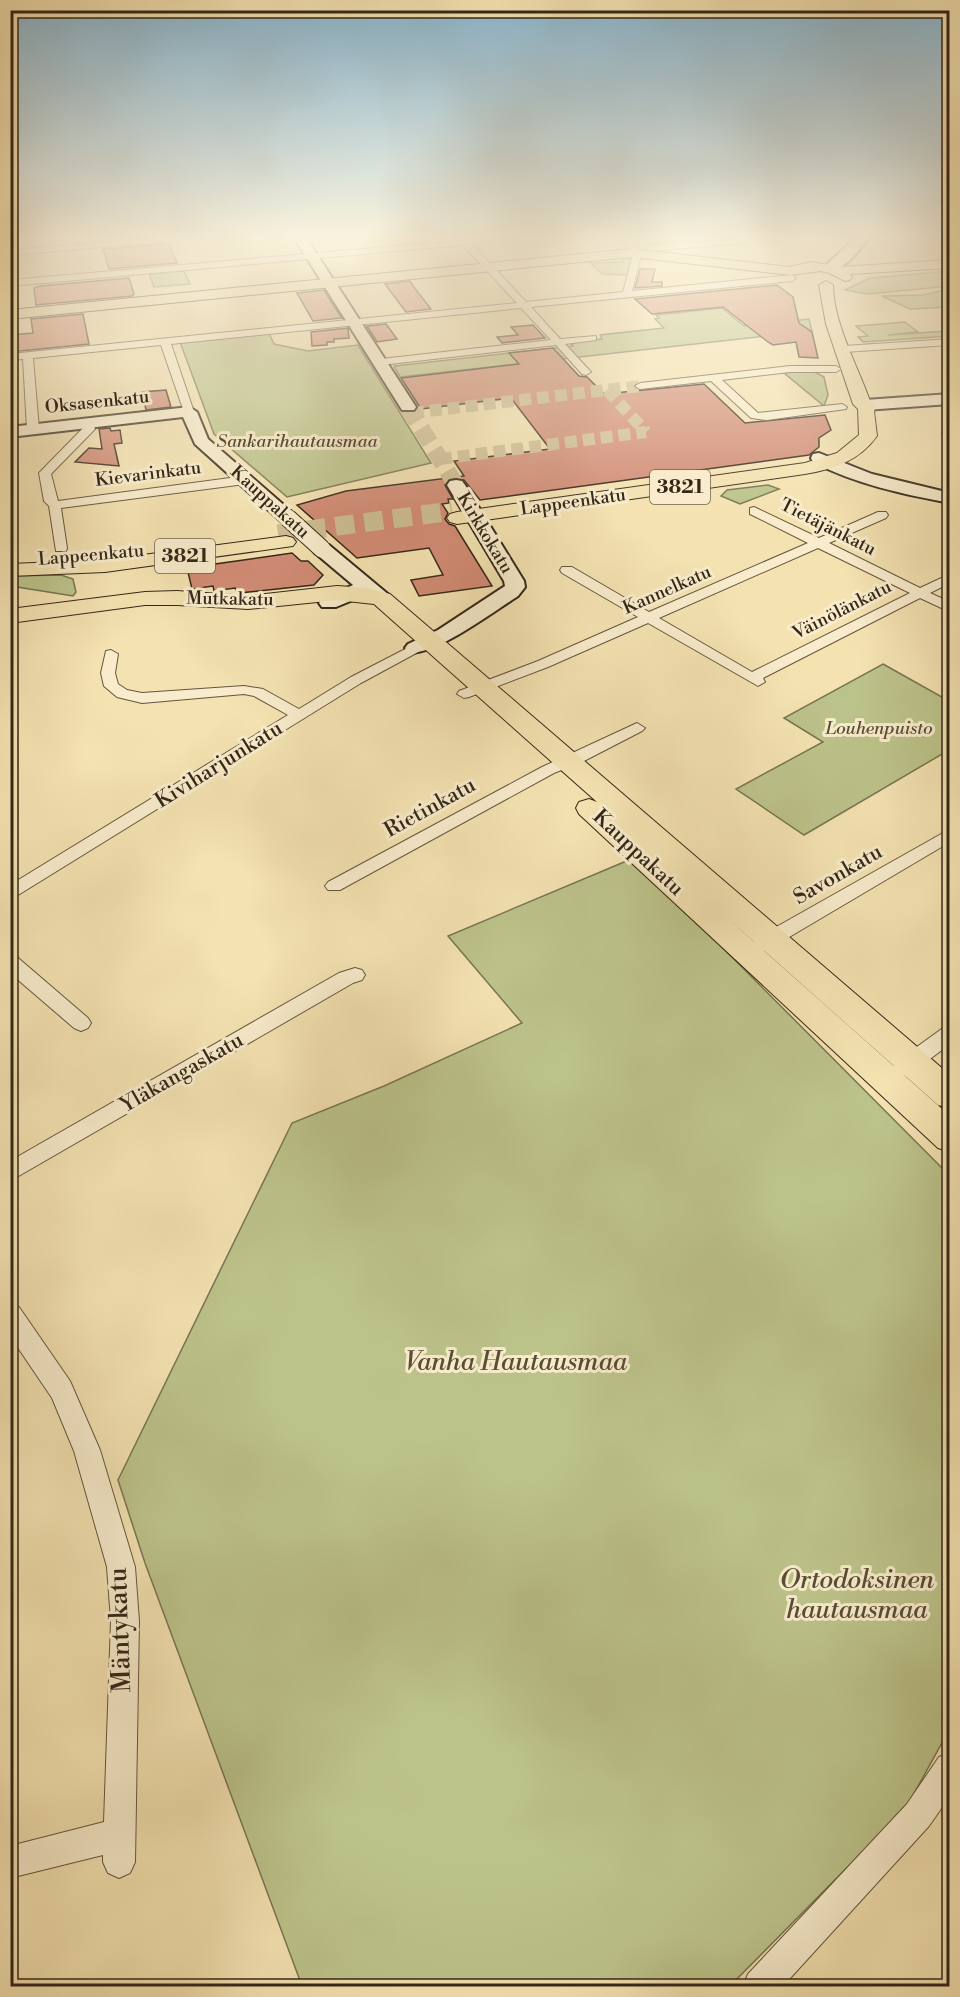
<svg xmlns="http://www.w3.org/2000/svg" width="960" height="1997" font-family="'Libre Bodoni',serif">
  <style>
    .green { fill: #bcc38a; stroke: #787552; stroke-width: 1.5 }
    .building { fill: #d18b75; stroke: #342719; stroke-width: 1.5 }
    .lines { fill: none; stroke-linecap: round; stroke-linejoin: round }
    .street-tunnel { stroke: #cebd93; stroke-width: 12; stroke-dasharray: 12 6; stroke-linecap: butt }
    .secondary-tunnel { stroke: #cebd93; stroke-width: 17; stroke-dasharray: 17 8; stroke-linecap: butt }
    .primary-tunnel { stroke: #cebd93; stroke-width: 19; stroke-dasharray: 19 10; stroke-linecap: butt }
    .street-casing { stroke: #64563f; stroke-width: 2 }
    .secondary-casing { stroke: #342719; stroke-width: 4 }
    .primary-casing { stroke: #342719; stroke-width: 2 }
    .street { fill: #f8eccc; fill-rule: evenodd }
    .secondary { fill: #f8eccc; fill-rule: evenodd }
    .primary { fill: #f4e2b1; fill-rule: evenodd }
    .secondary-bridge-casing { stroke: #342719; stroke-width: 19; stroke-linecap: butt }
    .secondary-bridge { stroke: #f8eccc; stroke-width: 17 }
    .labels { text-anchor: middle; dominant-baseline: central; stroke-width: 6; stroke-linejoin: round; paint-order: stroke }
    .far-street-label { font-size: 18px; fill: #342719; stroke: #f8eccc }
    .far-park-label { font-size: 18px; font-style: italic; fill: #564e35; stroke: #f8eccc }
    .shield { fill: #f8eccc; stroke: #6f624f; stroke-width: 1.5 }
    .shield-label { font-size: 20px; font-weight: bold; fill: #342719 }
    .street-label { font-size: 21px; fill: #342719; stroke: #f8eccc }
    .near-park-label { font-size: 26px; font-style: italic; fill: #564e35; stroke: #f8eccc }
    .near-street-label { font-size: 26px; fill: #342719; stroke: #f8eccc }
  </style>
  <rect width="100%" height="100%" fill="#f4e2b1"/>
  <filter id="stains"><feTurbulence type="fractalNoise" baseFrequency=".00333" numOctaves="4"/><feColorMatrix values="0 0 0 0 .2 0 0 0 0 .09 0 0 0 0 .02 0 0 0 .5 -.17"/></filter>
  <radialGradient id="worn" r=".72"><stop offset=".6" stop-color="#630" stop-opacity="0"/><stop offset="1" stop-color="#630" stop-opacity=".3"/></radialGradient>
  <g class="green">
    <polygon points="622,258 631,258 627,275 602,274 590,263 624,262"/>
    <polygon points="184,271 190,284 154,287 149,274"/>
    <polygon points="949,271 949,286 868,294 845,290 870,278"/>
    <polygon points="949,289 949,307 910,309 882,296 923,295"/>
    <polygon points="722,308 744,326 809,319 812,331 400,377 394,366 573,346 570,342 602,339 600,335 664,328 655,319 659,318 656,315"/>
    <polygon points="905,322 918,332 888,335 948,331 949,336 863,342 858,337 868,336 856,326"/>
    <polygon points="269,333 274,344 308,351 358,345 431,463 287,497 214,434 180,342"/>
    <polygon points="803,371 815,372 824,377 828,395 824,406 784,373"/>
    <polygon points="768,485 779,489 740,504 721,496 727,490"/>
    <polygon points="61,575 73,579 76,592 73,596 11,586 11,576"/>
    <polygon points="883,664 949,701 949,750 804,835 736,789 823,742 784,718"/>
    <polygon points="629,860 714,939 949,1175 949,1730 906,1808 730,1986 302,1986 145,1563 118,1480 292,1123 384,1086 522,1023 448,936"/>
  </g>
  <g class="building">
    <polygon points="169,244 177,263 109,269 103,249"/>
    <polygon points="640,269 655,269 652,282 662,282 662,286 635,288"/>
    <polygon points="129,278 134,294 132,296 36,305 34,288 40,286"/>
    <polygon points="410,281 413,286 431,309 406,312 385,284"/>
    <polygon points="777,285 793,297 799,323 812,332 818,358 799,357 796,342 773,345 768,342 723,307 652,314 635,299"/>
    <polygon points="324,290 332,303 342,318 313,321 297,293"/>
    <polygon points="83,314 89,344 10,352 10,335 33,333 31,319"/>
    <polygon points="386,324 397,339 377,342 367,326"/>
    <polygon points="533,325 545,338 502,343 497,337 518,335 511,327"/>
    <polygon points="348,328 349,338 334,339 334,342 327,342 327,345 312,346 311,332"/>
    <polygon points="553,348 579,376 587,377 604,394 704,384 745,423 825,415 831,430 819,438 819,447 809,455 480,500 464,480 450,479 445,485 453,499 448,499 449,503 442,504 448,513 445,519 449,524 455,526 492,586 419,596 411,580 443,575 429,548 357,558 297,505 346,491 464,476 454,461 550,449 511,398 421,409 401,378 519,364 509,353"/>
    <polygon points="166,390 171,407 146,410 142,392"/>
    <polygon points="110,428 111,431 120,430 122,443 114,444 119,466 75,462 89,448 102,449 99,429"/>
    <polygon points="292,553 301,561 308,561 323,575 314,585 239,593 237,593 235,588 214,591 213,586 192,589 187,568"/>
  </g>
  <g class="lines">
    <g class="street-tunnel">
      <polyline points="607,390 646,432"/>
      <polyline points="412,413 640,386"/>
      <polyline points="440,459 646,432"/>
    </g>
    <polyline class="secondary-tunnel" points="408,407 456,485"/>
    <polyline class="primary-tunnel" points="278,534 452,511"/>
    <g class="street-casing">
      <g id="street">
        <polygon points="183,236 212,236 208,238 10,255 10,250"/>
        <polygon points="512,236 539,236 535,238 472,244 526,302 623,292 633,255 637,252 641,255 632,291 792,275 796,278 792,281 531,307 560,339 596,336 596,340 565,344 591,372 586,375 582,374 556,345 381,365 376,362 381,359 551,340 521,308 171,344 194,412 189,415 184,412 161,345 33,358 39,429 33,432 27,429 23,359 10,360 10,354 517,303 463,245 10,286 10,280"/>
        <polygon points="619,236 627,236 637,246 637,250 631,250"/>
        <polygon points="779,236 810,236 806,238 651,251 647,248 651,245"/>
        <polygon points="950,339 950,345 844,352 839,349 844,346"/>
        <polygon points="790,366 836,366 841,369 836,372 790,372 722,380 758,413 842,404 847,407 846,409 767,420 751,418 711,381 640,389 635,386 640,383"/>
        <polygon points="88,420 92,421 95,429 51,474 58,501 245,476 251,480 245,484 61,508 67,548 66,551 56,551 49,506 44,501 39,473 83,428 83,423"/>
        <polygon points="948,430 950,436 944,435 942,433"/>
        <path d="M754 507 819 538 878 512H886L888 515 886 518 829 543 920 588 950 574V583L930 593 950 602V612L920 598 763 678 765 682 758 686 648 623 548 667 469 697 464 698 457 694 459 691 538 661 638 617 562 573 560 570 562 567H572L649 612 808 543 750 514V508ZM818 548 910 593 752 672 659 618Z"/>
        <polygon points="415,644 420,645 422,648 420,651 361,683 10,900 10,885 288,715 254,696 244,694 142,703 117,697 104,686 101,673 106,651 111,650 118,654 115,673 118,684 127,690 142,693 244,686 263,689 299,709 351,677"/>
        <polygon points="637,723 645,728 642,731 584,761 554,773 340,890 328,890 325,886 328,882 542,767"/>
        <polygon points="950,829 950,842 769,949 762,951 755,949 753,944 755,939"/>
        <polygon points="10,955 17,957 88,1018 91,1023 88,1028 81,1031 74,1028 10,973"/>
        <polygon points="355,968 362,970 365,975 362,980 353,983 10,1181 10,1161 339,973"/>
        <polygon points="950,1026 950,1044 910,1074 903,1076 896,1074 893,1068 896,1062 943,1028"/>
        <polygon points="10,1304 19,1307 70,1381 100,1450 135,1567 139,1621 135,1862 130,1873 119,1878 108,1873 103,1862 103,1855 10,1878 10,1846 104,1822 111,1621 107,1567 74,1451 52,1398 10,1336"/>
        <polygon points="950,1753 950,1796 929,1826 783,1986 743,1986 748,1974 907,1804 939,1757"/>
      </g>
    </g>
    <g class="secondary-casing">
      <g id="secondary">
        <polygon points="293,236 305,236 416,407 414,410 402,410"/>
        <path d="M858 236H870C861 248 842 274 826 271L824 268 826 265Z"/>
        <polygon points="950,394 950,404 865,410 857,405 865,400"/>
        <polygon points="189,407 197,412 208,439 294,514 297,518 294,522 282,522 195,444 183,417 10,437 10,427"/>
        <path d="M819 453 872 474 950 493V503C902 494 856 484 813 462L811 458 813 454Z"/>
        <path d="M456 480 462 481 465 485 524 581 525 587 518 596C496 610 432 658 408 652L405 648 408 644 438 630 505 586 504 581 447 485 450 481Z"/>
        <polygon points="322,543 329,545 389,595 392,599 389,603 375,603 365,595 336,607 322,607 319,603 322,599 353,585 315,553 313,549 315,545"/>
      </g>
    </g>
    <g class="primary-casing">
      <g id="primary">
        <polygon points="632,249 790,267 812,262 839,267 950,260 950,268 850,274 852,277 850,280 845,281 829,273 820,271 791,275 632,257 10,319 10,310"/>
        <path d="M826 281 833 285C833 322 858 367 870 401L876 407 874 411 877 436C859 461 834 469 805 474L457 524 450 522 447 518 450 514 457 512 805 463 837 453 859 435 858 409 853 404 826 324 819 285Z"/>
        <polygon points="286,536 293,538 296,542 293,546 105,572 10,576 10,564 105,560"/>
        <polygon points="337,586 367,588 390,594 950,1075 950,1108 938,1105 725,916 950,1116 950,1152 938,1148 579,814 576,808 579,802 589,799 597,802 374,604 337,600 248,609 177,605 145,605 10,623 10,609 145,592 177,591 248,596"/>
      </g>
    </g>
    <use href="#street" class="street"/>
    <use href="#secondary" class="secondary"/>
    <use href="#primary" class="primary"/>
    <g class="secondary-bridge-casing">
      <polyline id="secondary-bridge" points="288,518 322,549"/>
    </g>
    <use href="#secondary-bridge" class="secondary-bridge"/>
  </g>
  <linearGradient id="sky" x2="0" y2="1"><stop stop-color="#8ab8d2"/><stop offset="0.46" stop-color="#faf2dc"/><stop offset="1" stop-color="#faf2dc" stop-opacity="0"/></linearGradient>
  <rect width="960" height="515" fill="url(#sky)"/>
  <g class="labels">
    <g class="far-street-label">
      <text transform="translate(97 402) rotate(-6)">Oksasenkatu</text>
      <text transform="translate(148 474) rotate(-7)">Kievarinkatu</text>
      <text transform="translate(270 502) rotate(42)">Kauppakatu</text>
      <text transform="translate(573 502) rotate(-8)">Lappeenkatu</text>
      <text transform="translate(828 527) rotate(27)">Tietäjänkatu</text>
      <text transform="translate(485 533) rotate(59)">Kirkkokatu</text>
      <text transform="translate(91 555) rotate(-5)">Lappeenkatu</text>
      <text transform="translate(667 590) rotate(-24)">Kannelkatu</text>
      <text transform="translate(230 599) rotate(1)">Mutkakatu</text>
      <text transform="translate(842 610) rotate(-27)">Väinölänkatu</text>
    </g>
    <g class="far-park-label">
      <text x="297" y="441">Sankarihautausmaa</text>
      <text x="879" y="728">Louhenpuisto</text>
    </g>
    <g class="shield">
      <rect x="650" y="470" width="60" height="34" rx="4.5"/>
      <rect x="155" y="539" width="60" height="34" rx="4.5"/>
    </g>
    <g class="shield-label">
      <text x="680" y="487">3821</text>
      <text x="185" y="556">3821</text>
    </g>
    <g class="street-label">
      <text transform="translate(219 765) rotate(-32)">Kiviharjunkatu</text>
      <text transform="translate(430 808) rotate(-29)">Rietinkatu</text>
      <text transform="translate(638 853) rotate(43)">Kauppakatu</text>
      <text transform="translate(838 875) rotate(-30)">Savonkatu</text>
      <text transform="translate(182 1073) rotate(-30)">Yläkangaskatu</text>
    </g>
    <g class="near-park-label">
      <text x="516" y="1362">Vanha Hautausmaa</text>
      <text x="857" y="1580">Ortodoksinen<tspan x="857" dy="30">hautausmaa</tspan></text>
    </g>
    <g class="near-street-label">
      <text transform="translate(120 1630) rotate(-92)">Mäntykatu</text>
    </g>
  </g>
  <rect width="960" height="1997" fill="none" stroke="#f4e2b1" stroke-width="36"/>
  <rect x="12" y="12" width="936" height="1973" fill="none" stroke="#342719" stroke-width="3"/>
  <rect x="18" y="18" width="924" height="1961" fill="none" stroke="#342719" stroke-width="1.5"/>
  <rect width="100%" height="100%" filter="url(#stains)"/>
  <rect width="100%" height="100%" fill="url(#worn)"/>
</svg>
